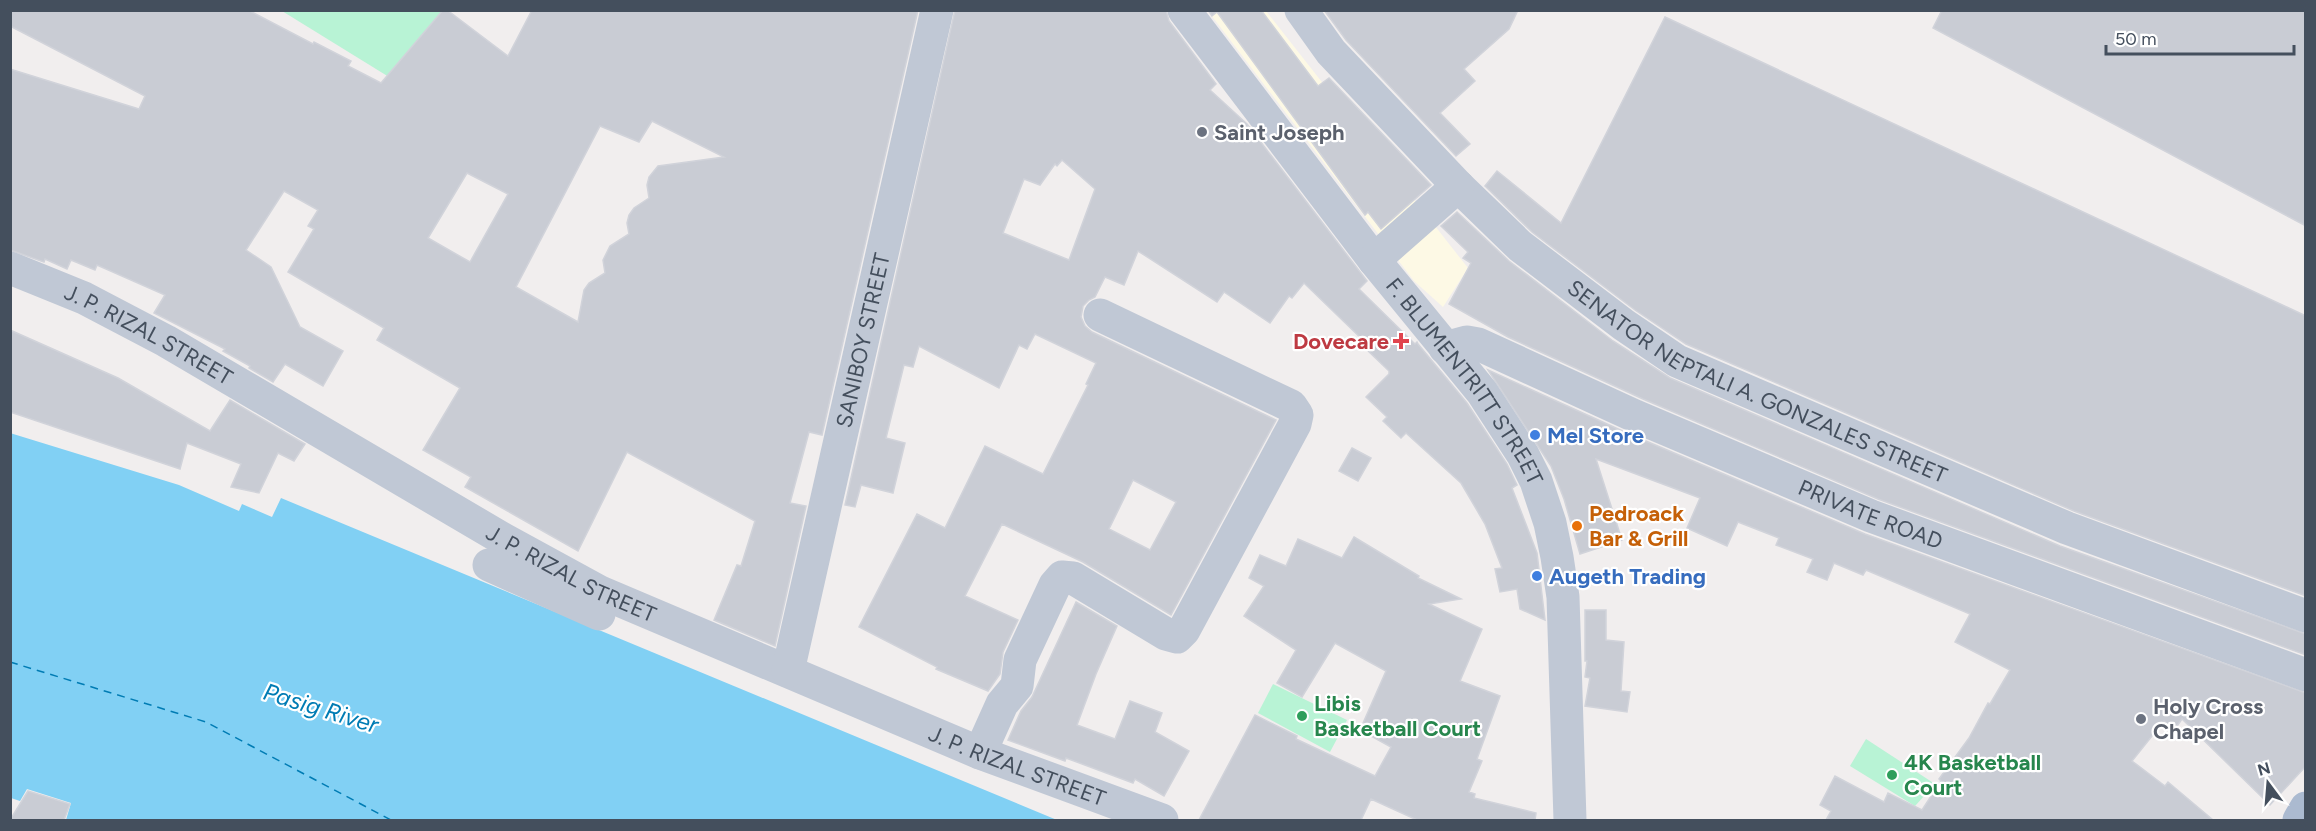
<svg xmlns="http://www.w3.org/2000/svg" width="2316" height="831" font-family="Figtree,sans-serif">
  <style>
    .commercial { fill: #fdf9e5 }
    .green { fill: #b8f3d5 }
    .water { fill: #81d0f4 }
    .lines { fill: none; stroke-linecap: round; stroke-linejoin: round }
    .ferry { stroke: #007cb4; stroke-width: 1.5; stroke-dasharray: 8 6; stroke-linecap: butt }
    .building { fill: #c9ccd4; stroke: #d1d3da; stroke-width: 1.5; fill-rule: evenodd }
    .minor { stroke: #c0c8d5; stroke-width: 33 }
    .major { stroke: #abbad0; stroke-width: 33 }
    .worship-dot { fill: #6b7280; stroke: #fff; stroke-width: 2 }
    .health-dot { fill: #e0444e; stroke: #fff; stroke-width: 2 }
    .shop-dot { fill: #3f7fe0; stroke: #fff; stroke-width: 2 }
    .food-dot { fill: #e8710a; stroke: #fff; stroke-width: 2 }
    .leisure-dot { fill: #2e9e5b; stroke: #fff; stroke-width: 2 }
    .labels { text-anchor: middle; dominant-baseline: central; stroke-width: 4.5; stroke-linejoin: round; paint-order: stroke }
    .worship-label { font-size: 22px; font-weight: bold; fill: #5b616d; stroke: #fff; text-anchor: start }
    .street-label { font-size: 22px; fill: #444f5d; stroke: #fff }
    .health-label { font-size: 22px; font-weight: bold; fill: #be3a42; stroke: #fff; text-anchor: end }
    .shop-label { font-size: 22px; font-weight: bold; fill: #366cbe; stroke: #fff; text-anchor: start }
    .food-label { font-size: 22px; font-weight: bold; fill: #c56008; stroke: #fff; text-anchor: start }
    .leisure-label { font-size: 22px; font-weight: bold; fill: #27864d; stroke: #fff; text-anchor: start }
    .water-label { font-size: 24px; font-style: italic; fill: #007cb4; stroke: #fff }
  </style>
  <rect width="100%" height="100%" fill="#f1eeee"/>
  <polygon class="commercial" points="1208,11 1266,11 1468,268 1443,307 1414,281"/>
  <g class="green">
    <polygon points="282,11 446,11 389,77"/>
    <polygon points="1273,684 1347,720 1330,752 1258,713"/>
    <polygon points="1866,739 1935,784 1915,806 1850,766"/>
  </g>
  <polygon class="water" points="10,433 179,485 239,511 242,504 272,517 281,498 1057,820 66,820 71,803 27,789 20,801 11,798"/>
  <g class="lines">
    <polyline class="ferry" points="10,662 206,722 391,820"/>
  </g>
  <g class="building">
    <path d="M10 10H248L313 44 314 42 351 61 348 66 381 83 443 10H447L508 56 532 10H918L822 435 809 432 790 503 806 506 775 646 714 620 737 565 741 566 755 521 627 452 578 551 465 487 471 477 423 450 460 388 377 340 384 328 288 272 314 229 308 226 318 210 284 191 246 250 271 267 300 327 343 351 323 386 285 364 273 382 249 368 250 366 223 351 225 349 154 313 165 295 97 265 95 270 71 260 67 269 45 259 44 262 10 250V69L139 109 145 96 10 26ZM652 121 724 157 658 166 649 177 647 185 649 198 634 208 629 215 627 223 629 234 610 246 603 260 605 273 589 283 584 290 578 322 516 287 600 126 639 142ZM467 173 508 194 470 262 428 238Z"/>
    <path d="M955 10H1166L1169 21 1216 84 1210 90 1247 124 1367 281 1359 289 1415 344 1417 342 1418 344 1467 403 1507 464 1517 485 1512 488 1537 553 1545 620 1520 609 1517 589 1500 592 1495 569 1502 568 1485 524 1461 483 1406 433 1401 438 1383 421 1387 417 1366 397 1389 374V371L1365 348 1368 345 1304 283 1292 298 1289 296 1270 323 1224 292 1217 302 1138 251 1124 285 1105 277 1095 297 1089 300 1083 306 1081 317 1085 326 1092 332 1276 420 1171 615 1083 562 1002 524 965 596 1018 620 1003 652 1000 674 988 691 936 669 937 667 859 627 917 514 945 528 985 446 1043 474 1088 385 1086 384 1096 363 1035 334 1027 349 1019 345 999 388 919 346 913 367 904 365 886 438 905 443 893 493 861 485 855 507 845 505ZM1062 160 1095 189 1069 260 1003 233 1024 179 1040 185 1055 164 1057 166ZM1133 480 1176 502 1150 550 1109 529Z"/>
    <polygon points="1208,10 1261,10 1318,86 1329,78 1431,185 1381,229 1368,212 1365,215 1217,12 1212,16"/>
    <polygon points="1324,10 1518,10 1509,29 1464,69 1475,81 1440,113 1470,144 1456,156 1346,40"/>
    <polygon points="1942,10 2306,10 2306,226 1933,28"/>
    <polygon points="1665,17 2306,316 2306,596 2074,511 1686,344 1635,310 1532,232 1485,186 1497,171 1561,223"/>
    <polygon points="1457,212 1509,261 1613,341 1670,378 2060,546 2306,634 2306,655 1878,499 1643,399 1508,337 1449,304 1471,263 1463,258 1468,252 1441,226"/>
    <polygon points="10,330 118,378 210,431 230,400 305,444 294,461 278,453 259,493 231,487 241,464 187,443 180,469 10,412"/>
    <polygon points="1488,370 1627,433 1865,534 2306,693 2306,766 2270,805 2182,719 2175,729 2164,721 2132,761 2165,786 2168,782 2213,820 1826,820 1831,811 1820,805 1835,776 1884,802 1888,793 1922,810 1941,781 1939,779 1969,738 1988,703 1990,704 2010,670 1955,642 1970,614 1866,570 1863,575 1834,563 1827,580 1807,572 1813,559 1776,545 1779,538 1738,522 1727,546 1687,528 1700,498 1596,459 1622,540 1580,554 1564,499 1551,466"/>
    <polygon points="1352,448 1371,458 1358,481 1339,471"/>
    <polygon points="1354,537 1419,576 1418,578 1461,599 1429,604 1482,629 1460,681 1500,696 1477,759 1482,761 1469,792 1475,794 1474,798 1536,813 1535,820 1417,820 1371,799 1361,820 1199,820 1255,715 1297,736 1296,739 1375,776 1391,747 1360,730 1386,671 1335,643 1302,697 1277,683 1296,650 1244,616 1264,586 1249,578 1260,555 1286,566 1298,539 1342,558"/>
    <polygon points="1076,602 1117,626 1096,674 1077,725 1115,739 1130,701 1162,713 1155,732 1189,751 1164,796 1135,779 1133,783 1066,758 1065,761 1008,740 1021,711 1032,697"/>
    <polygon points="1585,610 1606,610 1606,640 1624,642 1621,691 1630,692 1627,712 1585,706 1590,678 1585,677 1587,661 1585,661"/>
    <polygon points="28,791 70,804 64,820 10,820"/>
  </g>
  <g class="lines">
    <g class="minor">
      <path id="s1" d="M1184 10 1374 260 1482 392 1523 455 1536 481 1550 523 1557 557 1563 597 1570 820"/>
      <path id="s2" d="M1301 10 1331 52 1458 186 1520 246 1624 325 1677 361 2067 528 2306 616"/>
      <polyline points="1374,260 1458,186"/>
      <path id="s3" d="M10 268 84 298 166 341 503 539 600 592 980 753 1162 820"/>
      <path id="s4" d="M1445 348 1467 342 1478 344 1635 416 1871 516 2306 675"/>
      <polyline points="489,565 599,614"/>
      <path id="s5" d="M788 671 937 10"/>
      <polyline points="980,753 1002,704 1017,686 1020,660 1055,585 1062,577 1073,578 1166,634 1177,637 1184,630 1295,424 1297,415 1291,406 1100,315"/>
    </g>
    <polyline class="major" points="2299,820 2306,808"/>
  </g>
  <g class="worship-dot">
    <circle cx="1202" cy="132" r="6"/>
    <circle cx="2141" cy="719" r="6"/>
  </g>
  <path class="health-dot" d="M1398 332h6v6h6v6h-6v6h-6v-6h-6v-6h6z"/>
  <g class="shop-dot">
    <circle cx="1535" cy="435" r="6"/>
    <circle cx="1537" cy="576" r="6"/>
  </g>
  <circle class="food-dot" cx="1577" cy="526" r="6"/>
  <g class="leisure-dot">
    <circle cx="1302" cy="716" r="6"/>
    <circle cx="1892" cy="775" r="6"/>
  </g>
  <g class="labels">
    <g class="worship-label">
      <text x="1214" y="132">Saint Joseph</text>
      <text x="2153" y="706">Holy Cross<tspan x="2153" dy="25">Chapel</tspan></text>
    </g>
    <g class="street-label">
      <text stroke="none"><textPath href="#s3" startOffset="154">J. P. RIZAL STREET</textPath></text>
      <text stroke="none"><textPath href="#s5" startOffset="339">SANIBOY STREET</textPath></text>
      <text stroke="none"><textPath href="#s2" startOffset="598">SENATOR NEPTALI A. GONZALES STREET</textPath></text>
      <text stroke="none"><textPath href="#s1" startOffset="466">F. BLUMENTRITT STREET</textPath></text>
      <text stroke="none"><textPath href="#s4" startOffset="462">PRIVATE ROAD</textPath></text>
      <text stroke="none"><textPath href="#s3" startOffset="640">J. P. RIZAL STREET</textPath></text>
      <text stroke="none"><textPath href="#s3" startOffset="1126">J. P. RIZAL STREET</textPath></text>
    </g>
    <g class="health-label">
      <text x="1389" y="341">Dovecare</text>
    </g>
    <g class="shop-label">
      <text x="1547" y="435">Mel Store</text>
      <text x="1549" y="576">Augeth Trading</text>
    </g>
    <g class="food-label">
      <text x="1589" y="513">Pedroack<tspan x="1589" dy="25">Bar &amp; Grill</tspan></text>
    </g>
    <g class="leisure-label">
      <text x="1314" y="703">Libis<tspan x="1314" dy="25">Basketball Court</tspan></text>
      <text x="1904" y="762">4K Basketball<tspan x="1904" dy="25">Court</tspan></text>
    </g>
    <g class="water-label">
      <text transform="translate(321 708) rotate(17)">Pasig River</text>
    </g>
  </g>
  <rect width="2316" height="831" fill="none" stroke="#444f5d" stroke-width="24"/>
  <g transform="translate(2268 783) rotate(344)" stroke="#ffffff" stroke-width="4.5" paint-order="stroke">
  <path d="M0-4.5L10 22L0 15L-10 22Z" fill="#444f5d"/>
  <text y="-9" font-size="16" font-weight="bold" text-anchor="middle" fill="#444f5d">N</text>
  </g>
  <path d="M2106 45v9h188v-9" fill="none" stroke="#444f5d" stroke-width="3"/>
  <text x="2115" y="45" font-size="18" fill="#444f5d" stroke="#ffffff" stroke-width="4.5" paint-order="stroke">50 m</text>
</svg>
